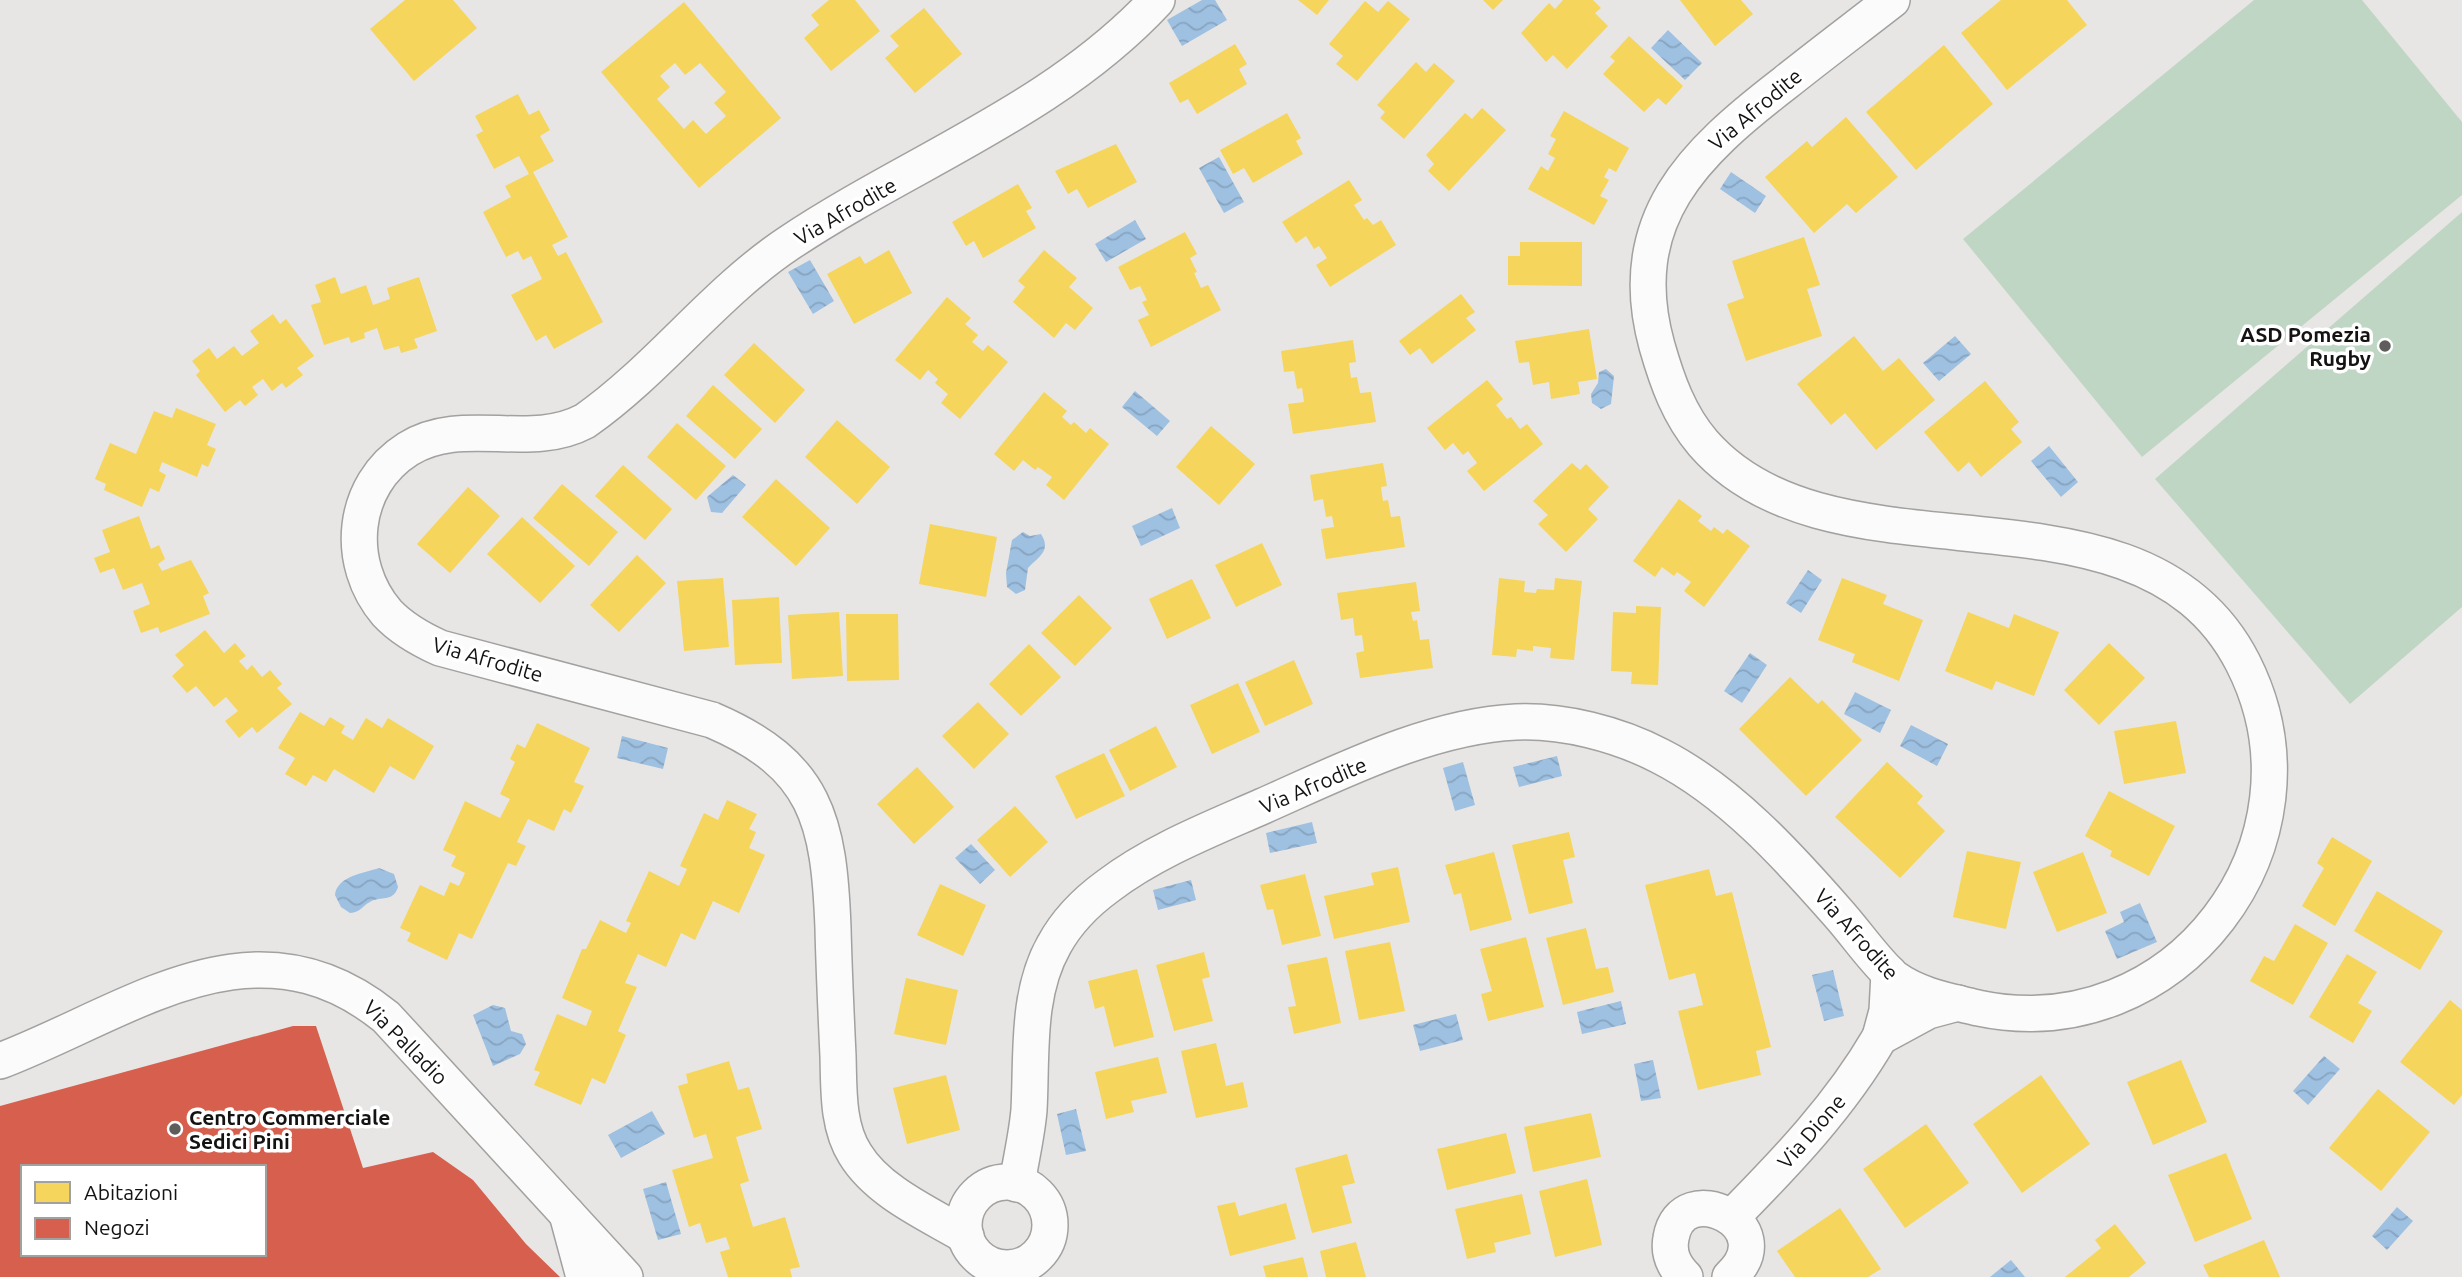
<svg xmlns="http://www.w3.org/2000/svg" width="2462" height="1277" font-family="Ubuntu,sans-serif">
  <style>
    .park { fill: #bfd6c4 }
    .water { fill: url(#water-waves) }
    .homes { fill: #f6d55c; fill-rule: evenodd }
    .shops { fill: #d6604d; fill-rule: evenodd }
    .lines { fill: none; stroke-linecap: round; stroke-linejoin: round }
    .street-casing { stroke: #a2a19f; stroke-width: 38 }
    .street { stroke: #fcfbfb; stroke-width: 35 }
    .poi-dot { fill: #5e5d5c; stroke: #fff; stroke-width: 2.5 }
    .labels { text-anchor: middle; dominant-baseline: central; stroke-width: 7; stroke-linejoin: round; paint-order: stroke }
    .street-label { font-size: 21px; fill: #141312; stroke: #fff }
    .poi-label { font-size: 21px; font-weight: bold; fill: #141312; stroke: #fff; text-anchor: end }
  </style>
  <defs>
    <pattern id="water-waves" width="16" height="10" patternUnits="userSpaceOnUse" patternTransform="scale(1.75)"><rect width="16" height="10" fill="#9ec0e1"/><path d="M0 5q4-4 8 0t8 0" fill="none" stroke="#87a4c0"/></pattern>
  </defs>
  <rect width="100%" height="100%" fill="#e8e6e4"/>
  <g class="park">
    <polygon points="2254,0 2362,0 2462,122 2462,195 2142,457 1963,239"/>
    <polygon points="2462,212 2462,607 2350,704 2155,479"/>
  </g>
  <g class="water">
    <polygon points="1202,0 1215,0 1227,20 1182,46 1167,20"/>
    <polygon points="1668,30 1702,63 1685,80 1651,48"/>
    <polygon points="1219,157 1244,202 1224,213 1199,168"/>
    <polygon points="1731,172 1766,196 1755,213 1720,189"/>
    <polygon points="1135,220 1146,239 1106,262 1095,244"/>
    <polygon points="810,260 834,301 813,314 788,272"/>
    <polygon points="1955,336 1971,354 1939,381 1923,363"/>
    <polygon points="1606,369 1614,376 1611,404 1601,409 1592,403 1591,394 1598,383 1599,372"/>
    <polygon points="1135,391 1170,421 1157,436 1122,407"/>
    <polygon points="2049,446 2078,482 2061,497 2031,461"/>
    <polygon points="733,475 746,485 722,513 711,512 707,497"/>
    <polygon points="1172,508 1180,528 1141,546 1132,526"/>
    <path d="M1023 532 1030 536 1041 534C1052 551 1038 557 1028 568L1025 590 1016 594 1007 587 1006 573 1012 540Z"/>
    <polygon points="1808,570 1822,580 1801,613 1786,603"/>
    <polygon points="1750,653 1767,665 1742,703 1724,691"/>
    <polygon points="1855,692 1891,710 1880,733 1844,714"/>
    <polygon points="1911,725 1948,744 1937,766 1900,746"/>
    <polygon points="622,736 668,748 663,769 617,758"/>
    <polygon points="1557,756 1562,776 1519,787 1513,767"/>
    <polygon points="1463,762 1475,805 1455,811 1443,768"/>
    <polygon points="1312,822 1317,843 1270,853 1266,833"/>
    <polygon points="971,844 995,870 980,884 955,858"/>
    <path d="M379 868 394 874 398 887C393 903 381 895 370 902 362 906 361 912 350 913L341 907 335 895C337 876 364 873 379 868Z"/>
    <polygon points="1191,880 1196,900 1158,910 1153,890"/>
    <polygon points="2140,903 2157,942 2117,959 2105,931 2124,922 2120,912"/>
    <polygon points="1833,970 1844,1016 1824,1021 1812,975"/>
    <polygon points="1621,1001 1626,1024 1582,1034 1577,1012"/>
    <polygon points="493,1005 505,1008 511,1031 522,1034 526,1044 520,1054 493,1066 473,1015"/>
    <polygon points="1456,1014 1463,1040 1420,1051 1413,1025"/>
    <polygon points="2324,1056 2340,1069 2308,1105 2293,1091"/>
    <polygon points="1653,1060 1661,1098 1641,1101 1634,1064"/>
    <polygon points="1076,1109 1086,1151 1066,1155 1057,1114"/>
    <polygon points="652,1111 665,1134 621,1158 608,1135"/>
    <polygon points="666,1182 681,1234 658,1240 643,1189"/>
    <polygon points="2397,1207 2413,1221 2387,1250 2372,1236"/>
    <polygon points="2011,1260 2025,1277 1990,1277"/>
  </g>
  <g class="homes">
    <polygon points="405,0 453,0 477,28 414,81 370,29"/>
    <polygon points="829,0 855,0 880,31 831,71 804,38 819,25 811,15"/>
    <polygon points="1298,0 1329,0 1317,15"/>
    <polygon points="1483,0 1503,0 1493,10"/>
    <polygon points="1563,0 1593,0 1601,8 1595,13 1608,26 1567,69 1553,55 1546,62 1521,33 1549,3 1555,9"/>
    <polygon points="1680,0 1741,0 1753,14 1715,46"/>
    <polygon points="2001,0 2067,0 2087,25 2007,90 1961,33"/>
    <polygon points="1365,1 1378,12 1388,1 1410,19 1357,81 1336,64 1343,56 1329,44"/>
    <path d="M684 2 781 118 699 188 601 72ZM675 63 685 75 700 63 726 92 714 103 726 116 706 134 693 120 684 129 657 99 670 87 660 76Z"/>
    <polygon points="924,8 962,54 915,93 885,58 899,46 890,36"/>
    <polygon points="1629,36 1683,86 1666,105 1658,98 1644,112 1603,74 1615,61 1610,57"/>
    <polygon points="1235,44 1247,64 1239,69 1247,84 1197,114 1188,99 1180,103 1169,83"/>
    <polygon points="1944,45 1993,104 1916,170 1866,112"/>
    <polygon points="1416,62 1426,72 1434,63 1455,81 1404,139 1380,118 1385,112 1377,105"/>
    <polygon points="518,94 529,115 539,110 550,130 540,136 554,161 533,172 568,237 552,245 558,256 566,252 603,322 554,349 546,335 536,341 511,295 542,279 531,256 523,260 518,251 506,257 483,212 511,197 505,186 529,174 519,156 494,169 476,135 483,131 475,116"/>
    <polygon points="1482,108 1506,130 1449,191 1428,171 1434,164 1426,155 1465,113 1472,119"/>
    <polygon points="1564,111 1629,148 1616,172 1609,168 1604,177 1609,180 1600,196 1608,200 1594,225 1528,189 1541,166 1548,171 1555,158 1548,154 1556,139 1550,136"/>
    <polygon points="1287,113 1301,138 1296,141 1303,154 1253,183 1244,168 1233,174 1220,150"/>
    <polygon points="1846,117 1898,177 1856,213 1847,204 1814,233 1765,177 1807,141 1812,147"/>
    <polygon points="1116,144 1137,182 1088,208 1077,189 1068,194 1055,171"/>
    <polygon points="1349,180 1362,200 1354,205 1364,220 1367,218 1373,225 1381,220 1396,245 1330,287 1316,265 1327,258 1319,246 1314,249 1306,236 1296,243 1282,222"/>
    <polygon points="1018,184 1032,208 1026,211 1036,228 983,258 974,241 966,246 952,222"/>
    <polygon points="1185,232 1197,254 1190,258 1197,272 1194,273 1201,288 1208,285 1221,310 1151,347 1138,320 1149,315 1142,302 1147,300 1140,286 1130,290 1118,267"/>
    <polygon points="1804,237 1820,285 1807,289 1822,336 1746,361 1727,304 1744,298 1732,261"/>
    <polygon points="1520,242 1582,242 1582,286 1508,285 1508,256 1520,256"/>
    <polygon points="889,250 912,293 854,324 827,274 860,256 865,264"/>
    <polygon points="1044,250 1077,278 1069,287 1093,308 1075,330 1066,323 1054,338 1013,302 1025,287 1018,281"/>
    <polygon points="335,277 341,294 366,285 373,305 390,299 387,288 419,277 437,331 414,339 418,348 401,353 399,346 384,350 377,328 364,333 365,338 351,343 349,337 324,345 311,305 321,302 315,285"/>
    <polygon points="1461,294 1475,312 1466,318 1476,330 1432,364 1420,348 1410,355 1399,341"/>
    <polygon points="947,297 971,318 965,324 978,335 972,342 983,351 988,345 1008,362 960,419 941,403 948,394 935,383 938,379 928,370 920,380 895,360"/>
    <polygon points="273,314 280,324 286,319 314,356 297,368 303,375 286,388 282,383 272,391 263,379 252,387 258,395 245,406 240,400 225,412 196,375 200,371 192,361 209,348 217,359 234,346 242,356 259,343 250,331"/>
    <polygon points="1589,329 1597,379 1578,382 1580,394 1551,399 1549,382 1533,385 1529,362 1519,363 1515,341"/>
    <polygon points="1854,336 1883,371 1899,358 1935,400 1876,450 1845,413 1831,425 1797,384"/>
    <polygon points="1353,340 1356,362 1349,363 1351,378 1357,377 1360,393 1371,392 1376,422 1293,434 1288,404 1304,402 1302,388 1297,389 1294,371 1284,372 1281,351"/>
    <polygon points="754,343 805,390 775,423 724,375"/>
    <polygon points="1487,380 1503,399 1496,405 1507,419 1511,417 1520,429 1527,424 1543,444 1484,491 1467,471 1477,463 1468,451 1463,455 1453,443 1445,450 1427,428"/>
    <polygon points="1985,381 2019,422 2011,429 2022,442 1981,477 1969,462 1958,472 1924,432"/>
    <polygon points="713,385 762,429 735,459 686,416"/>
    <polygon points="1044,392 1067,411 1062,417 1071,425 1074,422 1086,433 1090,428 1109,444 1064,500 1046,485 1052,477 1038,467 1035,470 1023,460 1014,471 994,454"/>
    <polygon points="176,408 216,424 207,445 216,449 208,467 202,464 197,477 162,462 159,471 166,475 159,492 150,488 142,507 104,490 106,484 95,479 110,443 136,454 154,411 172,418"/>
    <polygon points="837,420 890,467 857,504 805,457"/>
    <polygon points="677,423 726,466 696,500 647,457"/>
    <polygon points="1211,426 1255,464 1219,505 1176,467"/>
    <polygon points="1383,463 1387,486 1381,487 1383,501 1388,500 1391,517 1400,516 1405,547 1326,559 1321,529 1334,527 1332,516 1326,517 1323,499 1314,501 1310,475"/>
    <polygon points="1572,463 1580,470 1586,464 1609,487 1588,509 1598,519 1566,552 1538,524 1548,515 1533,501"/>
    <polygon points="623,465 672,509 645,540 595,496"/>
    <polygon points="776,479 830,528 796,566 742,517"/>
    <polygon points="562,484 618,532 589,566 533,518"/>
    <polygon points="468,487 500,516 450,573 417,544"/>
    <polygon points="1679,499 1702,516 1698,521 1711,531 1714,527 1723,534 1727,529 1750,546 1704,607 1684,591 1691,582 1677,572 1674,576 1662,567 1655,577 1633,561"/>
    <polygon points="139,516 151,549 159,545 165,559 158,564 162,571 191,560 209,593 203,596 210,614 160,633 158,627 141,633 133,611 150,604 142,583 123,590 114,568 100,573 94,558 110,552 102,530"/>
    <polygon points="522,517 575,566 540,603 487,554"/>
    <polygon points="930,524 997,537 986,597 919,584"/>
    <polygon points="1262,543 1282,585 1236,607 1215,565"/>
    <polygon points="637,555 666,583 619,632 590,605"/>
    <polygon points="723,578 729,647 684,651 677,581"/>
    <polygon points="1499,578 1525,581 1524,592 1536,593 1537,589 1554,590 1555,578 1582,581 1574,660 1550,658 1551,648 1533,646 1533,651 1517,649 1516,657 1492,655"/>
    <polygon points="1842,578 1887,595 1883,604 1923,620 1899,681 1852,662 1855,654 1818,640"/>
    <polygon points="1192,579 1211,618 1167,639 1149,599"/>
    <polygon points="1416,582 1420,611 1411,612 1413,621 1417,620 1420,640 1429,639 1433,668 1360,678 1356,653 1364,651 1362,635 1355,636 1353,618 1341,620 1337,593"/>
    <polygon points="1079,595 1112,628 1075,666 1041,633"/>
    <polygon points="779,597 782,663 735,665 732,600"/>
    <polygon points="1636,606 1661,607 1658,685 1631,684 1632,672 1611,671 1613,612 1636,613"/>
    <polygon points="839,612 843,676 792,679 788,615"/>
    <polygon points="1968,612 2009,628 2014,614 2059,632 2034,696 1996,681 1992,690 1945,671"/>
    <polygon points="846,614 898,614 899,680 847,681"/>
    <polygon points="205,630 224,653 235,643 246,656 239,661 247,670 252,665 262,677 270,670 282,684 277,688 292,704 257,733 252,727 239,738 225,721 238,711 226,697 214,707 196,686 187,693 172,676 184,665 175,655"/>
    <polygon points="2109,643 2145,678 2099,725 2064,690"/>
    <polygon points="1029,644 1061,677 1021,716 989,684"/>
    <polygon points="1294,660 1313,704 1265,726 1245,682"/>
    <polygon points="1790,677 1818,704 1822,700 1862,740 1806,796 1739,729"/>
    <polygon points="1238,683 1260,732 1212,754 1190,705"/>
    <polygon points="978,702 1009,734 974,769 942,736"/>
    <polygon points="300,712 324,726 330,717 345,726 341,733 353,740 366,718 382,728 388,718 434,746 414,780 390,766 374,793 334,769 326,782 313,775 306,786 285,774 295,758 278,748"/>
    <polygon points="2176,721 2186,773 2124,784 2114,731"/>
    <polygon points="537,723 590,748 574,782 584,786 571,813 564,809 554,831 528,819 517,842 526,846 516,866 508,863 472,939 459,933 447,960 407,941 411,933 400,928 420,885 444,896 450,882 459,886 465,873 451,866 456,856 443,850 465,801 500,818 510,799 500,794 515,762 510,759 517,744 525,748"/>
    <polygon points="1156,726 1177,767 1130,791 1109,750"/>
    <polygon points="1104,753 1125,796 1076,819 1055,776"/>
    <polygon points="1887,762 1923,796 1917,803 1945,831 1900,878 1835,817"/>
    <polygon points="917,767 954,807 914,844 877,804"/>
    <polygon points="2109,791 2175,826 2149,876 2110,856 2112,851 2085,836"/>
    <polygon points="727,800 757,814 749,829 756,832 749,848 765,855 739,913 713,901 695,940 681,933 666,967 638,954 625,983 637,987 618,1031 626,1035 605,1084 592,1078 581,1105 534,1085 540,1072 534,1070 557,1014 586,1026 592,1011 562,998 582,949 586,949 600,920 626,933 631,923 626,921 649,871 679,886 687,869 680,866 704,813 718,820"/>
    <polygon points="1015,806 1048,842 1010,877 977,840"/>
    <polygon points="1569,832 1575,857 1563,860 1573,903 1529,914 1512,845"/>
    <polygon points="2332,837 2372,861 2335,926 2302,906 2324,868 2317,863"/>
    <polygon points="1967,851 2021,862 2006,929 1953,917"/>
    <polygon points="1494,852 1512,920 1470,931 1461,893 1454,895 1445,865"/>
    <polygon points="2083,852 2107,913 2057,932 2033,872"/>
    <polygon points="1398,867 1410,922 1334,939 1324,896 1374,885 1371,873"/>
    <polygon points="1709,869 1716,896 1732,892 1771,1047 1756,1051 1761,1075 1698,1090 1678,1011 1703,1005 1695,973 1669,980 1645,885"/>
    <polygon points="1305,874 1321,936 1282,945 1273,909 1267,910 1260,885"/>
    <polygon points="940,884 986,905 963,956 917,935"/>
    <polygon points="2377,891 2443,931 2420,970 2354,931"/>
    <polygon points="2295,924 2328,943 2293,1005 2250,981 2264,956 2274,961"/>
    <polygon points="1586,928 1596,969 1608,967 1614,992 1563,1005 1546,938"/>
    <polygon points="1526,937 1544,1007 1488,1021 1481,994 1492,991 1480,949"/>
    <polygon points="1390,942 1405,1011 1359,1020 1345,951"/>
    <polygon points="1204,952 1210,977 1202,979 1213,1021 1174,1031 1156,965"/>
    <polygon points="2347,954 2377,972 2358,1003 2372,1011 2353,1043 2309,1017"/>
    <polygon points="1327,957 1341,1023 1294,1034 1288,1007 1296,1006 1287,965"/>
    <polygon points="1137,969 1154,1037 1114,1047 1104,1006 1095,1009 1088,981"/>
    <polygon points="906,978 958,990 946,1045 894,1034"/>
    <polygon points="2450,1000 2462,1010 2462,1095 2454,1105 2400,1062"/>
    <polygon points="1216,1043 1226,1086 1243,1082 1248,1107 1196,1118 1181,1051"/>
    <polygon points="1158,1057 1167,1093 1131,1101 1134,1112 1106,1119 1095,1072"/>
    <polygon points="2181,1060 2207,1122 2153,1145 2127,1082"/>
    <polygon points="729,1061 738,1090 749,1087 762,1129 736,1137 749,1181 740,1184 753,1227 785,1217 800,1267 790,1269 792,1277 728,1277 720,1252 730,1249 726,1237 706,1243 700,1223 689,1227 672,1170 713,1158 706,1134 694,1138 678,1086 688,1083 686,1074"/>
    <polygon points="946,1075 960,1130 907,1144 893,1088"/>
    <polygon points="2041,1075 2090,1144 2022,1193 1973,1124"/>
    <polygon points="2378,1089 2430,1132 2381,1191 2329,1148"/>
    <polygon points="1591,1113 1601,1157 1533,1172 1524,1127"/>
    <polygon points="1926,1124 1969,1183 1905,1228 1863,1169"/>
    <polygon points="1506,1133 1516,1173 1447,1190 1437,1149"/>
    <polygon points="2226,1153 2252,1219 2195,1242 2168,1175"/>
    <polygon points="1347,1154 1355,1183 1342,1186 1352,1223 1312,1233 1295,1168"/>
    <polygon points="1587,1179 1602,1245 1555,1257 1539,1191"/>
    <polygon points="1522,1194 1531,1234 1494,1243 1496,1252 1467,1259 1455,1209"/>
    <polygon points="1235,1202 1239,1216 1286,1203 1296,1239 1230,1256 1217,1206"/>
    <polygon points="1840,1208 1881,1269 1868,1277 1795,1277 1777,1251"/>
    <polygon points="2115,1224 2146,1263 2129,1277 2065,1277 2101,1248 2095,1240"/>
    <polygon points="2264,1240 2280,1277 2209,1277 2203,1265"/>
    <polygon points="1356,1242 1366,1277 1326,1277 1320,1251"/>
    <polygon points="1303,1257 1308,1277 1266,1277 1263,1266"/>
  </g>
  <path class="shops" d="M293 1026H316L363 1168 433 1152 473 1180 526 1244 560 1277H0V1106ZM23 1167H264V1254H23Z"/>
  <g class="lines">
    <g class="street-casing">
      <g id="street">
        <polyline points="1889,973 1887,1011 1880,1037 1928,1011 1958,1003"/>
        <path d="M0 1061C129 1012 254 910 386 1017L625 1277"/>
        <circle cx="1007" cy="1225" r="43"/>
        <path d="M1017 1184C1021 1159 1027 1134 1029 1110 1032 1056 1026 994 1054 945 1067 921 1086 902 1108 886 1154 851 1211 829 1263 806 1340 772 1430 726 1516 722 1563 720 1618 734 1660 756 1729 791 1787 855 1837 912 1856 933 1873 959 1894 978 1919 996 1949 1001 1978 1008 2175 1050 2334 842 2243 663 2141 463 1835 595 1703 443 1679 415 1667 381 1657 346 1622 220 1694 153 1785 83 1820 55 1856 28 1892 0"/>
        <polyline points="567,1214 584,1277"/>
        <path d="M1732 1217C1787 1161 1840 1106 1880 1037"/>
        <path d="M966 1236C929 1214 878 1192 855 1154 837 1126 839 1088 838 1056 836 1013 834 971 833 928 829 821 817 765 712 720L440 648C420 639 402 629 387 613 344 563 351 485 408 449 462 415 529 451 585 421 659 369 714 293 789 243 912 161 1055 110 1157 0"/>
        <path d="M1685 1277C1674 1266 1668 1254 1671 1238 1681 1175 1786 1225 1730 1277"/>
      </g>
    </g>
    <use href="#street" class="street"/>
  </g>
  <g class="poi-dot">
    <circle cx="2385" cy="346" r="7"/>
    <circle cx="175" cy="1129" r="7"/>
  </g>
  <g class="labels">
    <g class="street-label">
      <text transform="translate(1755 109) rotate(-40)">Via Afrodite</text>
      <text transform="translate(845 211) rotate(-30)">Via Afrodite</text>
      <text transform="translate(488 659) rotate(16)">Via Afrodite</text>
      <text transform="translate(1313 785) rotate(-23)">Via Afrodite</text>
      <text transform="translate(1857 934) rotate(48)">Via Afrodite</text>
      <text transform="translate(406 1042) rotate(45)">Via Palladio</text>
      <text transform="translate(1811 1131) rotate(-49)">Via Dione</text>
    </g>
    <g class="poi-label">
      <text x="2371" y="334">ASD Pomezia<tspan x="2371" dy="24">Rugby</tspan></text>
      <text x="189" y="1117" text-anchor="start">Centro Commerciale<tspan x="189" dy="24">Sedici Pini</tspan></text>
    </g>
  </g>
  <rect x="21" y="1165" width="245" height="91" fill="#ffffff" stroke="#a1a1a0" stroke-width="2"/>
  <rect x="35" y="1182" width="35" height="21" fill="#f6d55c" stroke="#a1a1a0" stroke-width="2"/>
  <text x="84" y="1200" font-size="21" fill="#141312">Abitazioni</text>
  <rect x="35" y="1218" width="35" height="21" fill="#d6604d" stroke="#a1a1a0" stroke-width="2"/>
  <text x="84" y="1235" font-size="21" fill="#141312">Negozi</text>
</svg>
